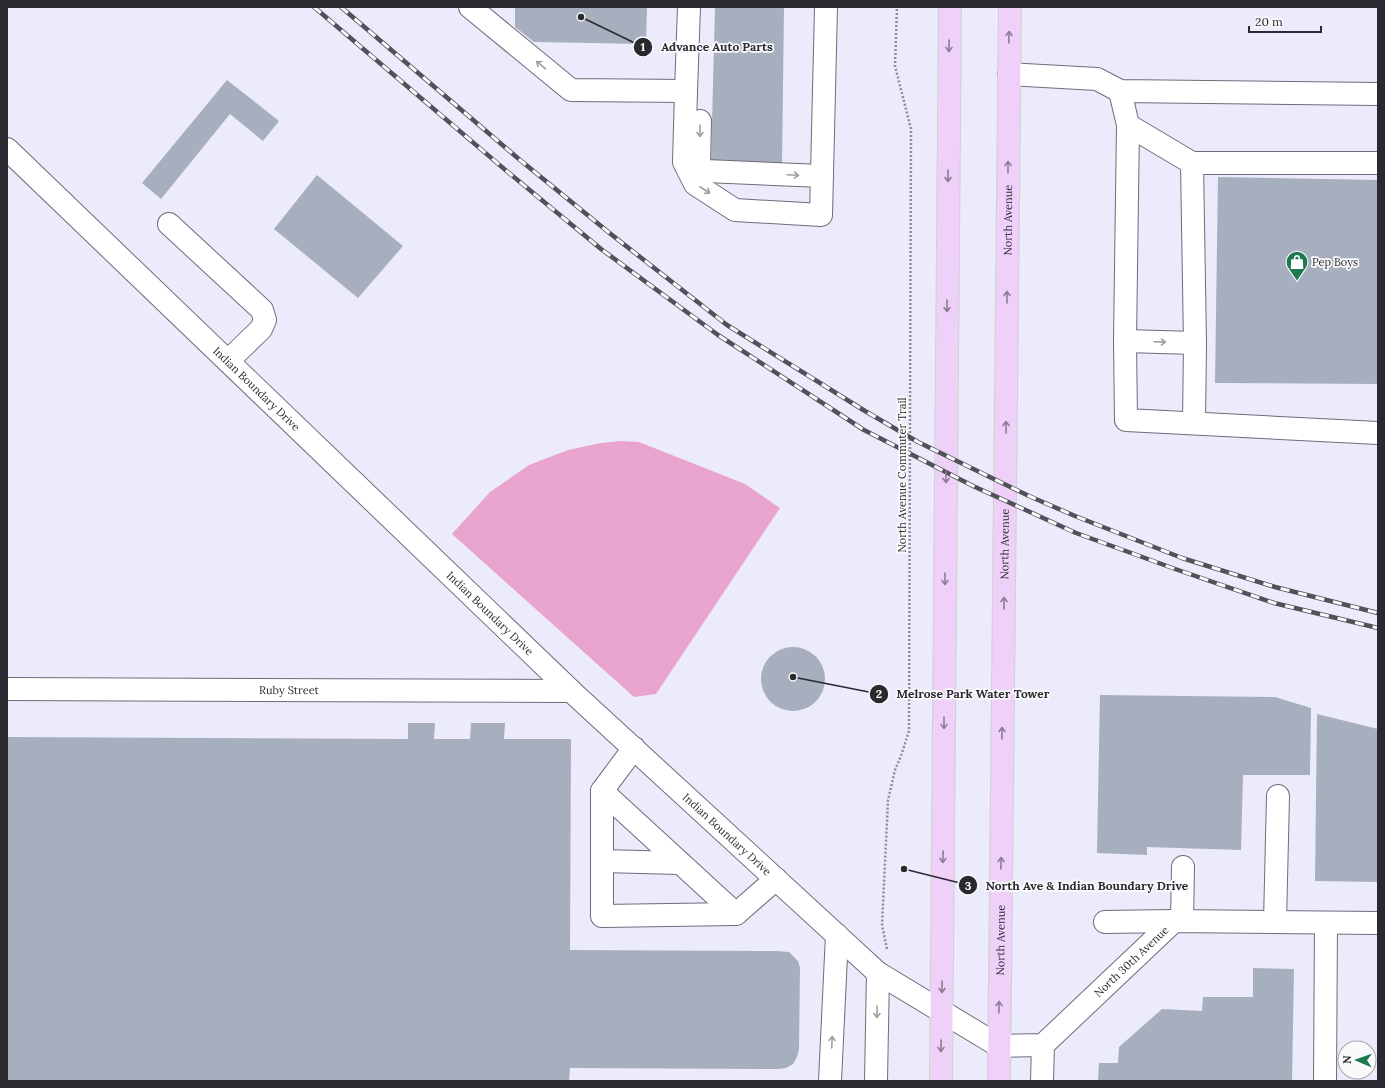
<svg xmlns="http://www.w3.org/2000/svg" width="1385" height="1088" font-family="Lora,serif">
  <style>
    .green { fill: #e8a4cd }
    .building { fill: #a7aebd }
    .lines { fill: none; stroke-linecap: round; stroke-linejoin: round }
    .minor-casing { stroke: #6e6c7b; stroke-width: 24 }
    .major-casing { stroke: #d0d0d1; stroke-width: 24 }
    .path { stroke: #8d8c98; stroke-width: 2.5; stroke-dasharray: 2 2; stroke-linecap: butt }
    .minor { stroke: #fff; stroke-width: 22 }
    .major { stroke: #eed0f9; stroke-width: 22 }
    .rail-casing { stroke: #515159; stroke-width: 4.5 }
    .rail { stroke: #fafafd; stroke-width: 3; stroke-dasharray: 9; stroke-linecap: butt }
    .oneway { stroke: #8c7c94 }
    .oneway2 { stroke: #9f9fa1 }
    .labels { text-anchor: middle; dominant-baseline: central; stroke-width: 3.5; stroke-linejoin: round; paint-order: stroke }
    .street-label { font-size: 11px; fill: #29292f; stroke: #fafafd }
    .poi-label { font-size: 11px; fill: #29292f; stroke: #fafafd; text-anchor: start }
    .leader { fill: none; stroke: #29292f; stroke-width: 1.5 }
    .callout-dot { fill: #29292f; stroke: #fafafd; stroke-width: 1.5 }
    .mark-label { font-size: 12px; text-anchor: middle; font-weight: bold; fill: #fff }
    .callout-label { font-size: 12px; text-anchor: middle; font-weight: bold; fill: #29292f; stroke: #fafafd; stroke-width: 3.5; stroke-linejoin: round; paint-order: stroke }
  </style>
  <rect width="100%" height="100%" fill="#ecebfb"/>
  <polygon class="green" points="621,441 639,442 745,484 780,508 656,694 634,697 452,534 490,492 529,465 568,450 601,443"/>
  <g class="building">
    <polygon points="515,7 647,7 646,44 534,42 515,27"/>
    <polygon points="784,7 782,164 711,162 715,8"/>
    <polygon points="227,80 279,121 263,141 230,114 161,199 142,183"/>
    <polygon points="317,175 403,246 358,298 274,229"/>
    <polygon points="1218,177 1378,180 1378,384 1215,383"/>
    <circle cx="793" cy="679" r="32"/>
    <polygon points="1100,695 1275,697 1311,708 1310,775 1243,775 1241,850 1147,847 1147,855 1097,853"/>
    <polygon points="1317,714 1378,729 1378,882 1315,881"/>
    <polygon points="408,723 435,723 434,739 470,739 471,723 505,723 504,739 571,739 570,950 777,951 789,952 798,961 800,968 799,1049 797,1057 793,1064 786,1068 778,1069 570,1068 569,1081 7,1081 7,737 408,739"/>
    <polygon points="1253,968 1294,969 1292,1081 1098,1081 1099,1063 1118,1063 1119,1047 1162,1009 1202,1011 1203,997 1253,997"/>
  </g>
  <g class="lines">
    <g class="minor-casing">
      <g id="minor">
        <polyline points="470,7 571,90 686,91 689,7"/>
        <polyline points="1009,74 1097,79 1120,91 1378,94"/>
        <polyline points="686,91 684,162 695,184 735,210 821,215 826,7"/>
        <polyline points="1120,91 1128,125 1125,341 1126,420 1378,433"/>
        <polyline points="700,121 699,164 705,171 822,176"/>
        <polyline points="1128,125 1192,163 1378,163"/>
        <path id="s1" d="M7 149 571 691 878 973 999 1046 1043 1045 1174 921 1378 923"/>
        <polyline points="1192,163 1195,343 1194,423"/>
        <polyline points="169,224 262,310 265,320 261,329 228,361"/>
        <polyline points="1125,341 1195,343"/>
        <path id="s2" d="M7 689 571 691"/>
        <polyline points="634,748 602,791 602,916 736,914 776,879"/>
        <polyline points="602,791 736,914"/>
        <polyline points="602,861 680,863"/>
        <polyline points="1182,921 1183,867"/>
        <polyline points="1105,922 1174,921"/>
        <polyline points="1275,922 1278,796"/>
        <polyline points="830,1081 837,935"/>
        <polyline points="876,1081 878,973"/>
        <polyline points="1042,1081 1043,1045"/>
        <polyline points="1325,1081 1326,923"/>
      </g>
    </g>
    <g class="major-casing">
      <g id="major">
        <polyline points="941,1081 950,7"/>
        <path id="s3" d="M999 1081 1010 7"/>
      </g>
    </g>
    <polyline class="path" points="887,949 882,925 888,800 895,770 901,756 909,731 911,129 895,66 897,7"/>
    <use href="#minor" class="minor"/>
    <use href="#major" class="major"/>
    <g class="rail-casing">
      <g id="rail">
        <polyline points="314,7 509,173 601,249 718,335 864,430 973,486 1076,533 1178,570 1274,603 1378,628"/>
        <polyline points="341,7 520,160 612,235 727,325 865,411 918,442 1029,496 1075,516 1182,558 1275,587 1378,613"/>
      </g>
    </g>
    <use href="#rail" class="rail"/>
  </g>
  <defs><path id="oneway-shaft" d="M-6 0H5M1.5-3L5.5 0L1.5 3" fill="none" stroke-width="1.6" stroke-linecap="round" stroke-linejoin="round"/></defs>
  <g class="oneway">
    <use href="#oneway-shaft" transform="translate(1009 37) rotate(-89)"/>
    <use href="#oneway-shaft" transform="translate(949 46) rotate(91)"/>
    <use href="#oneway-shaft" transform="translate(1008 167) rotate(-90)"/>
    <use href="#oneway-shaft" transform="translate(948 176) rotate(90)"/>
    <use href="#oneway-shaft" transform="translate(1007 297) rotate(-90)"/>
    <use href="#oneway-shaft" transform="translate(947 306) rotate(90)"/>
    <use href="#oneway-shaft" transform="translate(1006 427) rotate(-90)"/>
    <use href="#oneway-shaft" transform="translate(946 477) rotate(90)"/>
    <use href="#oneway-shaft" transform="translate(945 579) rotate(90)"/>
    <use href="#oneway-shaft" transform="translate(1004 603) rotate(-89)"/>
    <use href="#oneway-shaft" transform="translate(944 723) rotate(90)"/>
    <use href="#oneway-shaft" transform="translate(1002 733) rotate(-89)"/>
    <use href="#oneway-shaft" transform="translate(943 857) rotate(91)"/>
    <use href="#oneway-shaft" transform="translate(1001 863) rotate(-89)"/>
    <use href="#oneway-shaft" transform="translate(942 987) rotate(90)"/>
    <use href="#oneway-shaft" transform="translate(999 1007) rotate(-89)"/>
    <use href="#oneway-shaft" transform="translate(941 1046) rotate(91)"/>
  </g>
  <g class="oneway2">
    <use href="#oneway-shaft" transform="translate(541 65) rotate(-140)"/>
    <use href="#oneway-shaft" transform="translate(700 131) rotate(91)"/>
    <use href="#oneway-shaft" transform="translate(793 175) rotate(3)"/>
    <use href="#oneway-shaft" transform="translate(705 190) rotate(33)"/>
    <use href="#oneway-shaft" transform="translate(1160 342) rotate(2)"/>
    <use href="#oneway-shaft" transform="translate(877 1012) rotate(91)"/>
    <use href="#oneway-shaft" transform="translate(832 1042) rotate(-87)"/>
  </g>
  <defs>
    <g id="shop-pin" transform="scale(1.15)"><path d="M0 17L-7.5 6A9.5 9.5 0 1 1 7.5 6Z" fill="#1d794f" stroke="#fafafd"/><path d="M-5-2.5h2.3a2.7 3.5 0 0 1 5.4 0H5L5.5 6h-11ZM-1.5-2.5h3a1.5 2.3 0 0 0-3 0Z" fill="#fff"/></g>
  </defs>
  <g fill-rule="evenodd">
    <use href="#shop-pin" x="1297" y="262"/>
  </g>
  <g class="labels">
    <g class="street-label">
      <text stroke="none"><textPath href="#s3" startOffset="861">North Avenue</textPath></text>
      <text stroke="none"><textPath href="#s1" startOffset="346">Indian Boundary Drive</textPath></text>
      <text transform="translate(902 475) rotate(-90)">North Avenue Commuter Trail</text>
      <text stroke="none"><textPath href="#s3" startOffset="537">North Avenue</textPath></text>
      <text stroke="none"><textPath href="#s1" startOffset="670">Indian Boundary Drive</textPath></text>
      <text stroke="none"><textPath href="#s2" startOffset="282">Ruby Street</textPath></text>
      <text stroke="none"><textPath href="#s1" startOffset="994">Indian Boundary Drive</textPath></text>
      <text stroke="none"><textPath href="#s3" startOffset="141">North Avenue</textPath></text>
      <text stroke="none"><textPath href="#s1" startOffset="1506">North 30th Avenue</textPath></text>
    </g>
    <g class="poi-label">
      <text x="1312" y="262">Pep Boys</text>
    </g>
  </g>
  <path class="leader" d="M581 17L643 47M793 677L879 694M904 869L968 885"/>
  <g class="callout-dot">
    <circle cx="581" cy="17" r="4"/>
    <circle cx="793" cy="677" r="4"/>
    <circle cx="904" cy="869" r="4"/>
    <circle cx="643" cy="47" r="10"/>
    <circle cx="879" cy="694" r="10"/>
    <circle cx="968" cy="885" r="10"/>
  </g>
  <g class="mark-label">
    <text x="643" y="51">1</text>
    <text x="879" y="698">2</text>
    <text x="968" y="890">3</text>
  </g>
  <g class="callout-label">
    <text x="717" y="51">Advance Auto Parts</text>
    <text x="973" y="698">Melrose Park Water Tower</text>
    <text x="1087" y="890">North Ave &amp; Indian Boundary Drive</text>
  </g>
  <rect width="1385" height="1088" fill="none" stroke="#29292f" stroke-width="16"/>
  <g transform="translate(1357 1060) rotate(272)"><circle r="19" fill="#fafafd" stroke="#a6a6ab"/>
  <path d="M0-3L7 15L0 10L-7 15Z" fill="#1d794f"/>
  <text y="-6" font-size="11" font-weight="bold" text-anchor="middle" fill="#29292f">N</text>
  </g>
  <path d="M1249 26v6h72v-6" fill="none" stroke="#29292f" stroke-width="2"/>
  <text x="1255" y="26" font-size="12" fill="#29292f" stroke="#fafafd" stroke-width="3" paint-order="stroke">20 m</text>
</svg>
